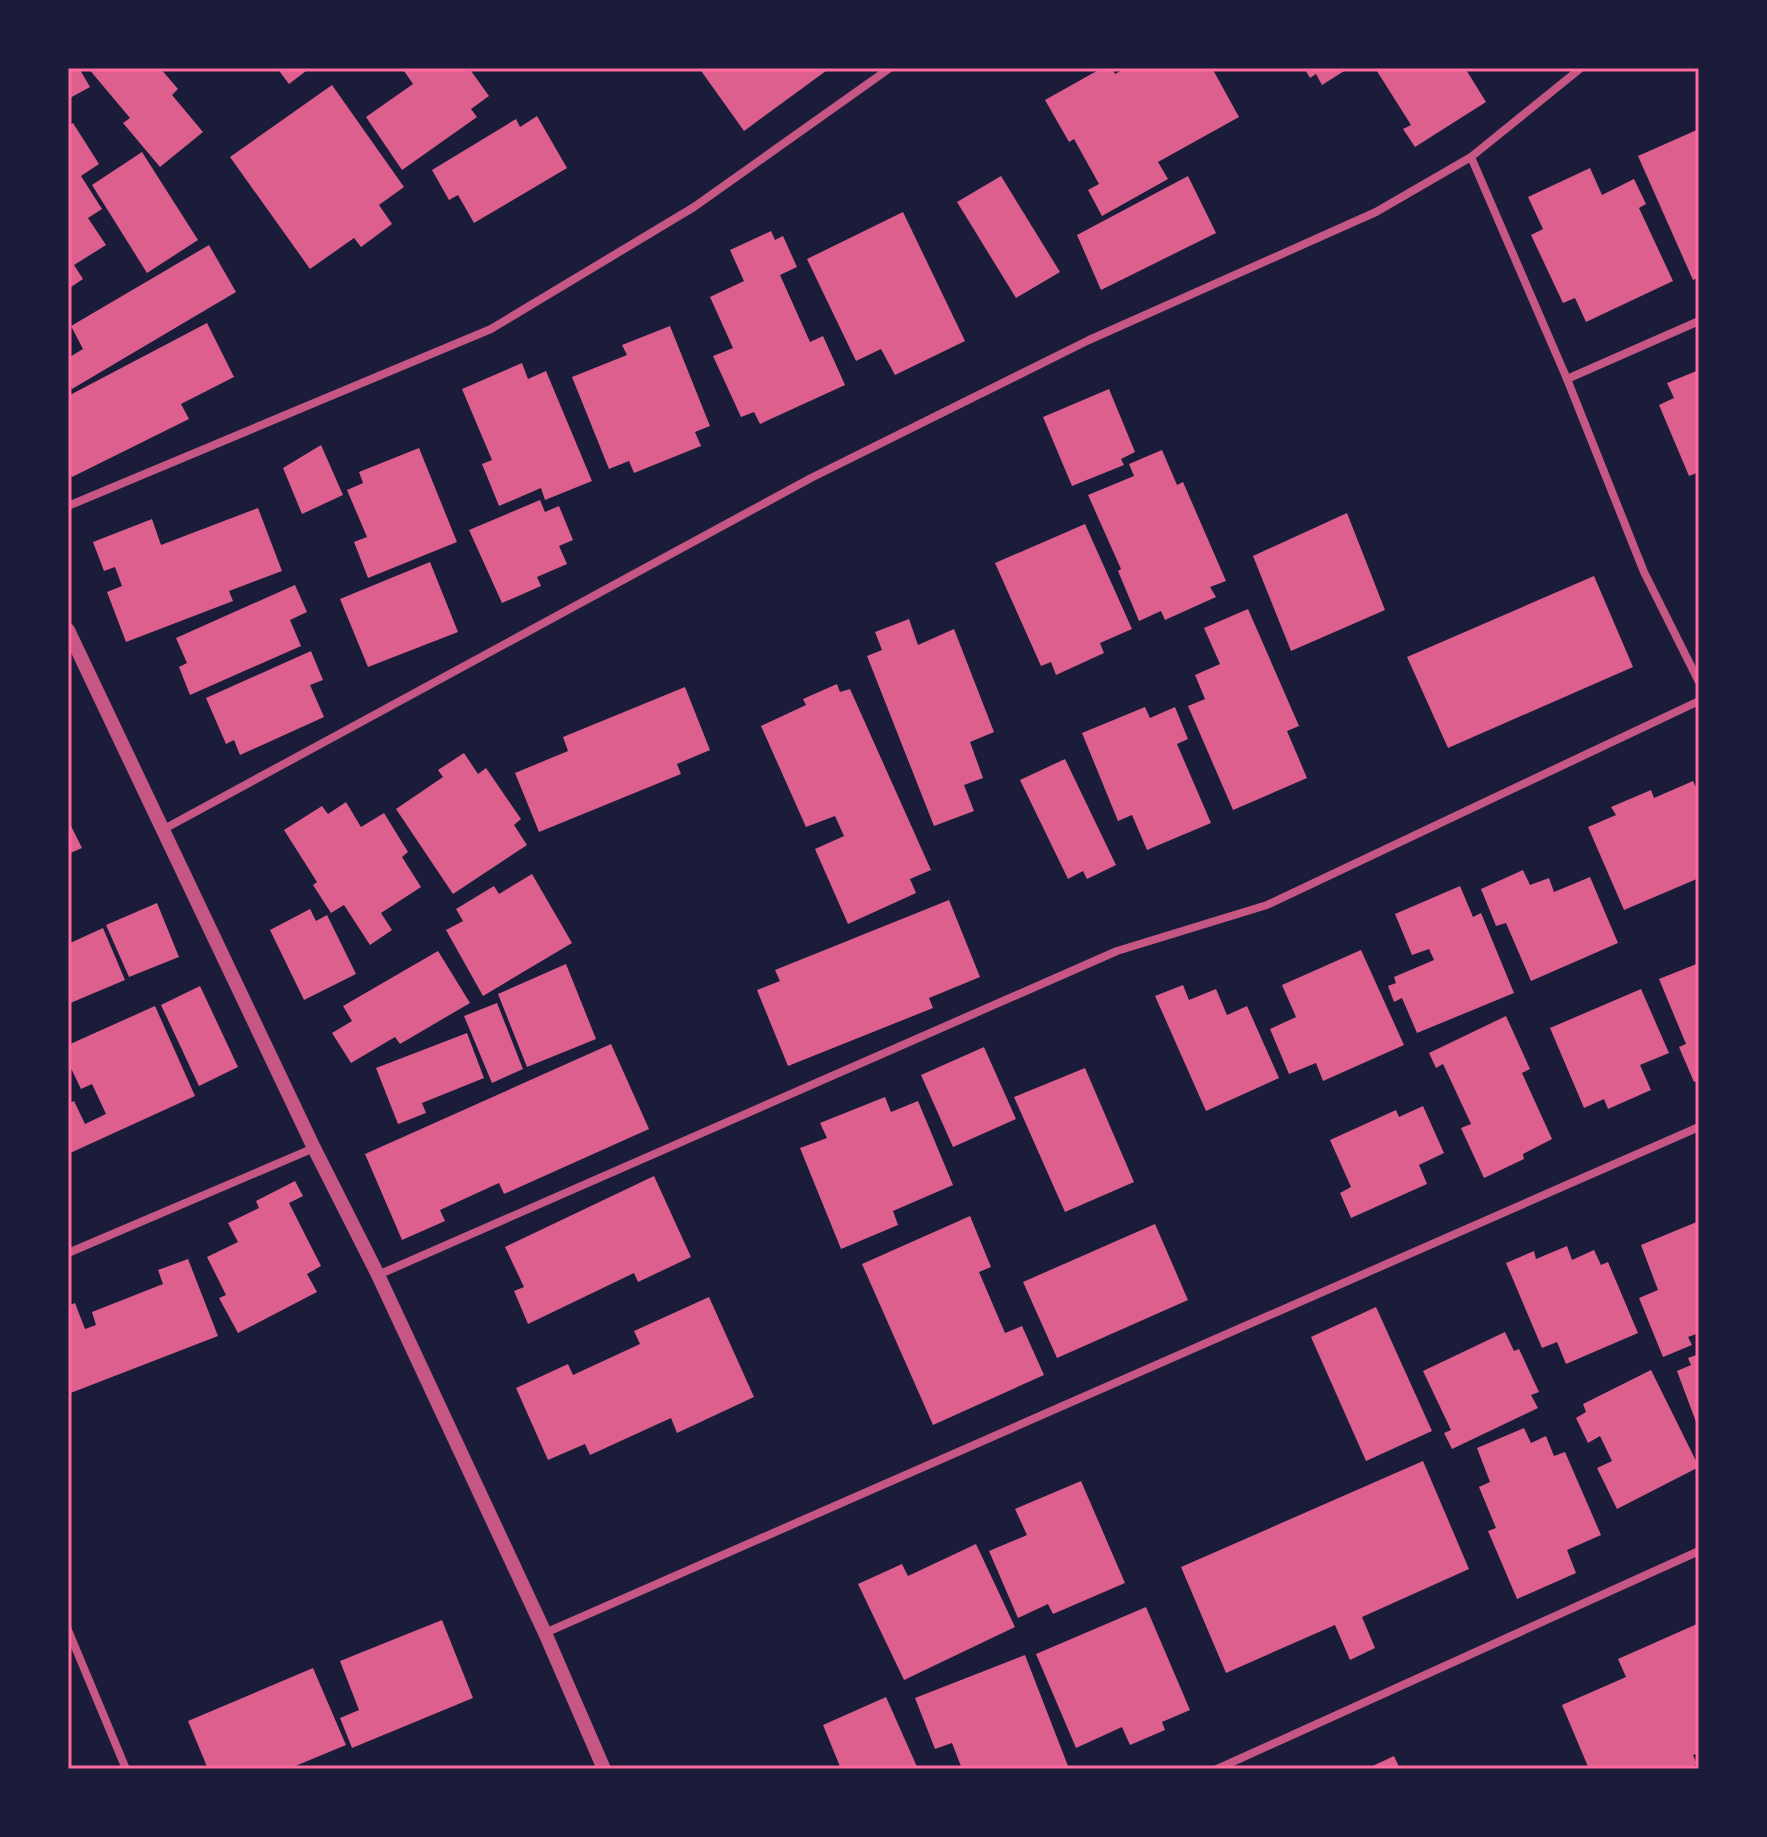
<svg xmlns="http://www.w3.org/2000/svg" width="1767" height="1837" font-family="Montserrat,sans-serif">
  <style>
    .building { fill: #dd5f8e }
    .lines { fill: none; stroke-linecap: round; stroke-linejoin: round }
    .minor { stroke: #c65784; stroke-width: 8 }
    .tertiary { stroke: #c65784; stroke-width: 14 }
    .neatline { fill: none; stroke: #ff6b9d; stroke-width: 3 }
  </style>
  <rect width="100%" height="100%" fill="#1b1b3a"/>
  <g class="building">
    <polygon points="68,68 79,68 90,87 68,99"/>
    <polygon points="88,68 160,68 178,89 172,95 203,132 160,167 123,123 130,118"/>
    <polygon points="277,68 310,68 289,84"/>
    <polygon points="408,68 469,68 489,96 471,109 477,117 402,170 366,117 413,84 404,71"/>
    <polygon points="699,68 830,68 744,131"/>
    <polygon points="1102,68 1112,68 1115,74 1126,68 1212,68 1239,117 1158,162 1168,179 1102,216 1088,190 1099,184 1074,139 1069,142 1045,100"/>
    <polygon points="1304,68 1349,68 1322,85 1316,74 1310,78"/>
    <polygon points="1375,68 1465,68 1486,102 1415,147 1403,129 1411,125"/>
    <polygon points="332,85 404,187 379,205 392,224 361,247 354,238 310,269 230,157"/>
    <polygon points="537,116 567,168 474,223 458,195 449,200 432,170 516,119 520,127"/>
    <polygon points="73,123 99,164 81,176 102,209 88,218 106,245 74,265 83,279 68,289 68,126"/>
    <polygon points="1699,129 1699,277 1693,280 1638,156"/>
    <polygon points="142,152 198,240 147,273 92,185"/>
    <polygon points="1590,168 1602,195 1634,179 1646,204 1639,208 1673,281 1586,322 1575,298 1563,303 1531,235 1543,229 1528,197"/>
    <polygon points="1001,176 1060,272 1016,298 957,202"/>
    <polygon points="1188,176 1216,233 1101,290 1077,235"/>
    <polygon points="903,212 965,341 895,375 881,349 856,361 807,259"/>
    <polygon points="771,231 775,240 783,236 797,267 780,275 810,342 823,336 845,385 760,424 754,412 741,417 713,356 733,348 710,297 744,281 730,250"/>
    <polygon points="209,245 236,292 72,389 68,382 68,358 83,349 71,326"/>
    <polygon points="207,323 234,377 181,404 189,419 72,477 68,468 68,396"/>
    <polygon points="670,326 710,426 695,432 701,446 634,473 629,461 609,469 572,377 627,355 622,345"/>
    <polygon points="522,363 528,379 546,371 592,481 545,500 541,488 499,506 482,464 492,460 462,389"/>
    <polygon points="1699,370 1699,472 1689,476 1659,405 1674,398 1667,383"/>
    <polygon points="1109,389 1135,452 1121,459 1124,465 1072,486 1043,417"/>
    <polygon points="321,445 343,495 302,514 283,468"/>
    <polygon points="419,448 457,542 368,578 354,542 367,537 347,490 363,483 359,472"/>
    <polygon points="1162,450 1177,485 1183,482 1226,581 1210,587 1216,597 1165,620 1161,611 1139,621 1118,571 1121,569 1088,495 1134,476 1129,464"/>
    <polygon points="540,500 545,512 559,506 573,540 559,546 567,564 537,577 541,586 502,603 469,530"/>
    <polygon points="258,508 282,571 229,591 233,601 126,642 107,592 122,586 115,567 104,571 93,542 152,519 161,545"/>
    <polygon points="1347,513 1385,610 1291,651 1253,556"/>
    <polygon points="1085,524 1132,629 1100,643 1104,653 1056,675 1051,662 1041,666 995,563"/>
    <polygon points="430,562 458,632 368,667 340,599"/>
    <polygon points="1594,576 1633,667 1448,748 1407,657"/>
    <polygon points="295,585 307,612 290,620 301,646 190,695 179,667 187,663 176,638"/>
    <polygon points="1248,609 1299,726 1287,731 1307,778 1233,810 1188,706 1205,699 1195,675 1220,664 1204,628"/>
    <polygon points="909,619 918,645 954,629 994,732 970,742 983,778 964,785 974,811 934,826 867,656 882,650 875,632"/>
    <polygon points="311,651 323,680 310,685 324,717 240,755 234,740 226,744 206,698"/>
    <polygon points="837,684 840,692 850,689 931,870 910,879 916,893 848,924 815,849 844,836 835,816 806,827 761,726 806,705 803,699"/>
    <polygon points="685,687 710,750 677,764 681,774 539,832 515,773 568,751 563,737"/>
    <polygon points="1145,707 1150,718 1175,707 1188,739 1177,744 1211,823 1147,850 1132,815 1118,821 1082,733"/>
    <polygon points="464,753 478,774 486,768 521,819 514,825 527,845 453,894 396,809 443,777 438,770"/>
    <polygon points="1065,759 1116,865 1087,879 1083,871 1068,879 1020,780"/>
    <polygon points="1693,781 1699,794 1699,878 1624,910 1588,827 1616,815 1611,807 1651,790 1654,798"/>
    <polygon points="346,802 361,827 384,813 408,852 402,857 421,887 381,913 392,930 370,945 344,905 331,913 313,885 317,882 284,830 322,806 328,814"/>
    <polygon points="68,820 82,848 68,854"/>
    <polygon points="1523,870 1530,885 1549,878 1554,892 1590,877 1618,943 1531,981 1506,923 1496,926 1481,889"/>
    <polygon points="532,874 572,943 483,996 446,930 463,921 456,909 494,886 499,894"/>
    <polygon points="1460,886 1473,917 1481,913 1514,993 1417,1033 1402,998 1394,1002 1388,986 1396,983 1394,977 1434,960 1429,949 1412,955 1395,914"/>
    <polygon points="949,900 980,977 929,998 933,1008 788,1066 757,990 780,981 775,970"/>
    <polygon points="157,903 179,957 129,977 106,925"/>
    <polygon points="310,909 316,921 327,915 356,974 304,1000 270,930"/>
    <polygon points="103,928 125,980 68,1004 68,944"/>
    <polygon points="1361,950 1404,1045 1323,1081 1316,1063 1289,1074 1270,1029 1296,1017 1282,985"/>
    <polygon points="438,951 470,1003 400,1044 395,1037 351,1063 332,1033 352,1021 343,1006"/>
    <polygon points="1699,963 1699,1080 1694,1082 1679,1047 1686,1044 1659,979"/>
    <polygon points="566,964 596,1039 527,1067 498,994"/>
    <polygon points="1183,985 1189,1000 1216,989 1227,1015 1247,1006 1279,1078 1206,1111 1155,996"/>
    <polygon points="200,986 238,1067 199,1086 161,1005"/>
    <polygon points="1641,989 1669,1053 1640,1065 1651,1090 1608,1109 1604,1099 1584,1108 1550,1028"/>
    <polygon points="497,1003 523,1069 492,1083 464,1016"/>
    <polygon points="155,1006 195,1096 68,1154 68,1104 74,1101 85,1124 106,1114 92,1084 81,1089 68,1062 68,1045"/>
    <polygon points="1506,1016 1530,1069 1522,1073 1552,1139 1523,1154 1524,1159 1484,1178 1461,1128 1471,1124 1443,1064 1436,1068 1429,1053"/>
    <polygon points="467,1033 484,1078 422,1103 426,1113 398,1124 376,1068"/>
    <polygon points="611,1044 649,1129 504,1194 499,1183 440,1210 445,1221 402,1240 365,1154"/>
    <polygon points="984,1047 1016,1119 953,1147 921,1075"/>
    <polygon points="1085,1068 1134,1182 1065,1212 1014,1097"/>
    <polygon points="885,1097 891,1112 918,1101 953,1185 893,1211 898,1225 841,1249 800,1148 827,1138 820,1123"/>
    <polygon points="1423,1106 1444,1153 1419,1165 1427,1184 1351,1218 1340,1193 1351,1187 1330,1140 1396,1110 1399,1117"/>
    <polygon points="654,1176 691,1257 638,1282 634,1273 528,1324 514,1291 524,1287 505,1247"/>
    <polygon points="295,1181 303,1196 289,1203 321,1266 307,1274 317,1292 238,1333 219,1298 226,1295 207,1257 238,1242 228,1223 259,1208 256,1201"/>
    <polygon points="970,1216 991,1267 979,1272 1005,1333 1022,1326 1044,1375 933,1425 862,1264"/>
    <polygon points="1699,1221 1699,1333 1688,1337 1692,1345 1663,1357 1639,1298 1658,1290 1641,1245"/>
    <polygon points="1155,1224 1188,1300 1057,1358 1023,1282"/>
    <polygon points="1567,1246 1572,1260 1594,1250 1601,1265 1608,1262 1638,1333 1566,1364 1557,1342 1542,1348 1506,1263 1534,1251 1536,1259"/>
    <polygon points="188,1259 218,1336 68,1394 68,1306 75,1303 85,1329 96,1325 92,1312 163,1284 158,1270"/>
    <polygon points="709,1297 754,1397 677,1433 671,1418 590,1455 585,1444 548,1460 516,1388 568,1364 573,1375 640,1344 634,1331"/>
    <polygon points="1376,1307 1432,1431 1366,1461 1311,1337"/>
    <polygon points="1505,1332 1514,1351 1519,1349 1539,1392 1531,1395 1538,1408 1452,1449 1444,1433 1451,1430 1423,1371"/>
    <polygon points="1699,1354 1699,1430 1677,1371 1691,1365 1688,1358"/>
    <polygon points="1651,1370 1699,1467 1617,1509 1597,1468 1612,1461 1600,1436 1588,1443 1576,1418 1586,1412 1583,1404"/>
    <polygon points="1524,1428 1531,1443 1546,1436 1554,1456 1565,1452 1601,1535 1567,1550 1576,1573 1517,1599 1488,1531 1496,1528 1479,1487 1490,1482 1477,1448"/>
    <polygon points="1423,1461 1469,1569 1362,1617 1375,1648 1350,1660 1335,1625 1226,1673 1181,1567"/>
    <polygon points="1081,1481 1125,1583 1053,1614 1048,1604 1018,1618 989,1551 1027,1535 1015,1509"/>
    <polygon points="976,1544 1015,1627 904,1680 858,1584 902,1564 908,1576"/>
    <polygon points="1146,1607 1190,1710 1162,1722 1165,1730 1130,1745 1122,1727 1076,1748 1036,1654"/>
    <polygon points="442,1620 473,1698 352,1748 340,1718 359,1710 340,1661"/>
    <polygon points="1697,1624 1699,1753 1693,1755 1697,1764 1687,1769 1589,1769 1562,1705 1626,1677 1618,1659"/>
    <polygon points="1025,1655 1068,1766 1061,1769 962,1769 952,1743 935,1749 915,1698"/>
    <polygon points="313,1668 346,1745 288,1769 208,1769 188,1721"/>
    <polygon points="886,1697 918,1769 841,1769 823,1725"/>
    <polygon points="1394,1756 1400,1769 1366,1769"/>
  </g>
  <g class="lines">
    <g class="minor">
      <polyline points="1471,157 1567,379 1644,572 1699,682"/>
      <polyline points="1567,379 1699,321"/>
      <polyline points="68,506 491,329 694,207 890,68"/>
      <polyline points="164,829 811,478 1089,340 1376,212 1471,157 1581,68"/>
      <polyline points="68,1253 314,1148"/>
      <polyline points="378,1275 1117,951 1267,905 1699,701"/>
      <polyline points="68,1630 126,1769"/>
      <polyline points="545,1633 1699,1127"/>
      <polyline points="1217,1769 1699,1551"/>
    </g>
    <polyline class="tertiary" points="68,630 314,1148 378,1275 545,1633 604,1769"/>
  </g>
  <rect width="1767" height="1837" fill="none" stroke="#1b1b3a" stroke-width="140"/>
  <rect x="70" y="70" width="1627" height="1697" class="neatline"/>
</svg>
